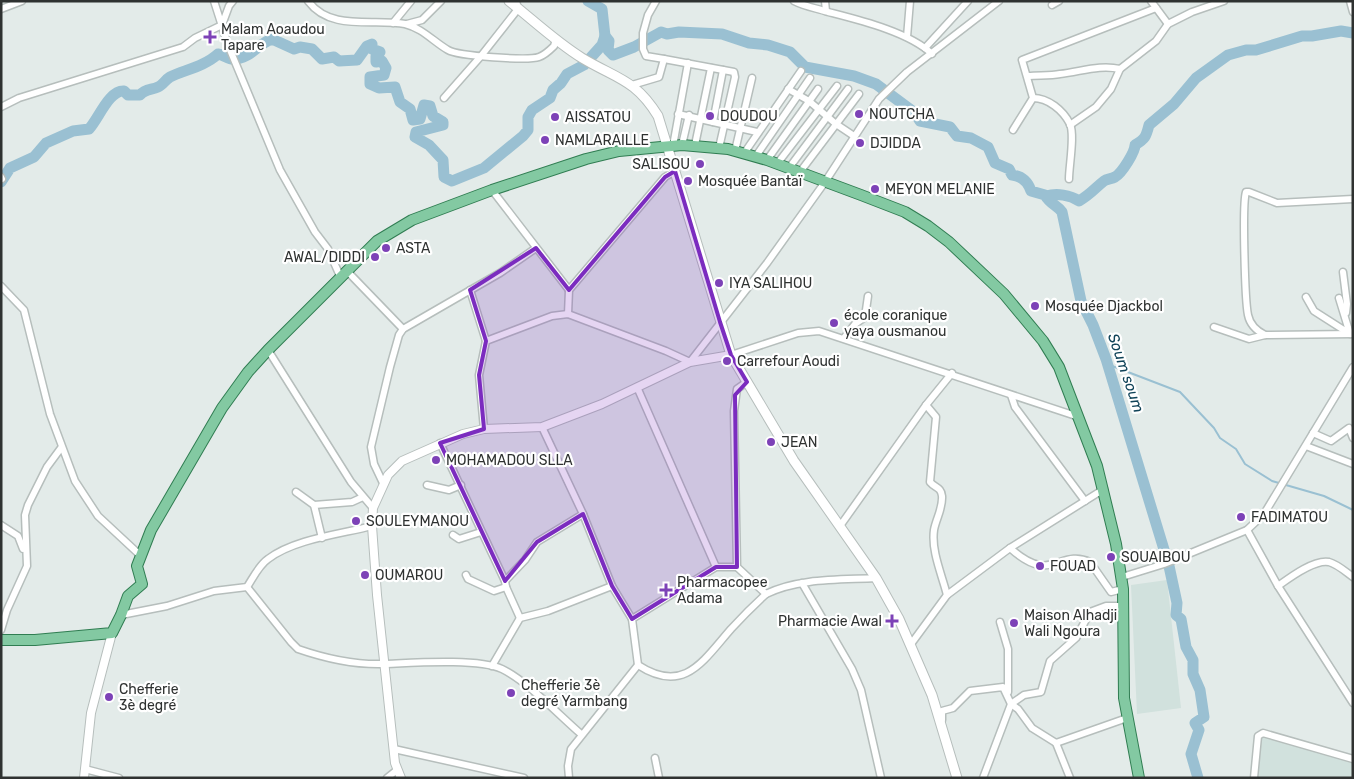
<svg xmlns="http://www.w3.org/2000/svg" width="1354" height="779" font-family="Rubik,sans-serif">
  <style>
    .built { fill: #d1e1dd }
    .lines { fill: none; stroke-linecap: round; stroke-linejoin: round }
    .stream { stroke: #9ac0d2; stroke-width: 2 }
    .river { stroke: #9ac0d2; stroke-width: 11 }
    .minor-casing { stroke: #b6bebc; stroke-width: 9 }
    .tertiary-casing { stroke: #b6bebc; stroke-width: 10 }
    .secondary-casing { stroke: #b6bebc; stroke-width: 11 }
    .primary-casing { stroke: #307d52; stroke-width: 12 }
    .minor { stroke: #fff; stroke-width: 6 }
    .tertiary { stroke: #fff; stroke-width: 8 }
    .secondary { stroke: #fff; stroke-width: 9 }
    .primary { stroke: #83c9a2; stroke-width: 10 }
    .marked { fill: #7b2cbf; fill-opacity: 0.2; stroke: #7b2cbf; stroke-width: 4; stroke-linejoin: round }
    .poi-dot { fill: #7d42b7; stroke: #fff; stroke-width: 2 }
    .labels { text-anchor: middle; dominant-baseline: central; stroke-width: 4.5; stroke-linejoin: round; paint-order: stroke }
    .poi-label { font-size: 14px; fill: #2f3231; stroke: #fff; text-anchor: start }
    .water-label { font-size: 15px; font-style: italic; fill: #104358; stroke: #fff }
  </style>
  <rect width="100%" height="100%" fill="#e3ebe9"/>
  <g class="built">
    <polygon points="1167,580 1181,708 1137,714 1131,585"/>
    <polygon points="1263,734 1353,760 1353,778 1257,778 1260,736"/>
  </g>
  <g class="lines">
    <polyline class="stream" points="1107,364 1180,392 1214,428 1220,438 1236,449 1245,464 1272,481 1324,496 1353,510"/>
    <g class="river">
      <polyline points="588,1 602,9 605,36"/>
      <path d="M1 182 10 168 34 157 46 143 73 131 89 129C99 118 109 90 124 91L128 95H140C145 89 151 90 158 87 163 85 165 80 170 77 185 70 205 66 218 54 224 55 228 59 233 59 251 59 257 44 272 39L294 49 300 47 312 49 322 59 334 57 339 61 357 60 367 46 372 44V49L380 52 376 56V62L382 61 386 68 384 75 370 77V84L379 88 395 87 400 102 410 109 413 120 420 119 424 105 430 106 433 116 443 122V125L416 132 415 137 429 145 443 160 444 177 452 181 484 168 523 136 528 130V117L532 110 550 98 553 90 561 83 567 74 584 65 602 45 605 36 609 41 608 50 613 55 634 47 661 32 667 34 679 32 722 34 749 43 768 45 790 52 805 67 854 76 876 84 915 113 920 121 950 127 957 136 971 138 988 147 995 163 1009 169 1012 175C1022 176 1028 182 1031 191L1045 195C1050 204 1057 205 1062 212L1081 301 1093 325 1106 359 1169 566 1177 603 1176 615 1181 619 1186 647 1193 660V674L1200 690 1204 717 1195 723 1199 730 1191 754 1198 778"/>
      <path d="M1046 196C1057 193 1070 195 1079 201 1091 194 1095 188 1104 181 1107 179 1111 179 1115 177 1122 173 1135 152 1135 145 1145 139 1146 137 1149 125L1174 104 1196 78 1228 55 1246 50H1256L1302 36H1312L1341 31 1353 33"/>
    </g>
    <g class="minor-casing">
      <g id="minor">
        <polyline points="214,1 228,45 280,170 315,232 328,249 340,276"/>
        <path d="M308 1C331 32 374 18 405 24 422 28 434 42 448 50 458 56 528 61 539 57 545 55 550 50 554 46L556 39"/>
        <polyline points="656,1 648,15 643,33 643,49 646,56 664,59"/>
        <path d="M794 1C806 7 816 8 828 12 859 20 909 32 932 54"/>
        <polyline points="825,1 826,11"/>
        <polyline points="1151,1 1168,24"/>
        <polyline points="1350,1 1353,12"/>
        <polyline points="1052,5 1059,1"/>
        <polyline points="1,9 22,1"/>
        <polyline points="393,23 411,1"/>
        <polyline points="407,24 422,20 441,1"/>
        <polyline points="907,37 910,1"/>
        <polyline points="925,48 968,1"/>
        <path d="M1028 76C1039 75 1050 76 1060 74 1080 72 1100 64 1120 69"/>
        <polyline points="632,85 659,77 664,59 734,72 735,77 719,148"/>
        <polyline points="788,89 809,101 836,124 854,136"/>
        <polyline points="444,98 481,56 518,9 516,1"/>
        <path d="M1033 98C1048 98 1063 110 1070 124 1075 135 1069 166 1069 179"/>
        <polyline points="1,107 19,98 183,47 195,38 222,25 229,6 233,1"/>
        <polyline points="678,114 757,132"/>
        <polyline points="713,122 723,70"/>
        <polyline points="1070,125 1096,107 1111,89 1120,69 1156,41 1168,24 1192,12 1224,1"/>
        <polyline points="1013,130 1033,98 1022,60 1156,8"/>
        <polyline points="682,145 689,115"/>
        <polyline points="695,145 711,68"/>
        <polyline points="673,146 688,63"/>
        <polyline points="735,151 752,78"/>
        <polyline points="745,152 801,71"/>
        <polyline points="756,156 810,78"/>
        <polyline points="767,160 818,89"/>
        <polyline points="777,164 837,86"/>
        <polyline points="789,168 848,89"/>
        <polyline points="800,172 859,94"/>
        <polyline points="1,177 2,179"/>
        <polyline points="492,190 569,290"/>
        <polyline points="346,270 403,329"/>
        <polyline points="1343,272 1347,304 1346,313"/>
        <polyline points="1,286 24,310 50,414 75,481 98,516 141,556"/>
        <polyline points="470,290 486,341"/>
        <polyline points="1306,297 1314,311 1350,334 1339,298"/>
        <polyline points="568,314 569,290 665,177 675,171"/>
        <polyline points="1214,327 1249,339 1265,335 1353,334"/>
        <path d="M1265 335C1257 331 1250 325 1248 315 1245 301 1242 204 1246 192H1249L1277 203 1353 199"/>
        <polyline points="844,338 855,324 865,317 868,296"/>
        <polyline points="268,350 351,482 373,508"/>
        <polyline points="731,355 798,333 819,331 1079,417"/>
        <path d="M747 382 737 389 734 411 737 567 766 594C798 578 840 580 876 578"/>
        <polyline points="637,387 716,567"/>
        <polyline points="1011,395 1015,407 1085,501"/>
        <path d="M926 405 936 417 930 482C935 488 941 487 942 496 943 508 936 519 934 530 931 551 942 575 947 595"/>
        <polyline points="542,427 583,514 612,586 632,619"/>
        <polyline points="484,429 479,375 486,341 552,316 568,314 666,351 690,362 767,263 825,182 879,99 907,72 999,1"/>
        <polyline points="1313,433 1331,441 1349,428 1353,438"/>
        <polyline points="440,443 505,581 506,587 520,618"/>
        <polyline points="1306,446 1353,464"/>
        <polyline points="383,483 374,464 371,447 390,367 399,335 403,329 500,273 536,248"/>
        <polyline points="427,485 449,490 461,485"/>
        <polyline points="296,492 314,505 352,502 363,497"/>
        <polyline points="314,505 322,538"/>
        <polyline points="1,525 18,536 23,549"/>
        <polyline points="840,526 926,405 952,373"/>
        <polyline points="1247,530 1278,586 1353,703"/>
        <polyline points="453,535 459,539 481,532"/>
        <path d="M1010 548C1052 586 1059 548 1090 562L1111 592 1123 589"/>
        <path d="M737 567H716L632 619 638 665C684 695 703 661 731 629 742 617 754 605 766 594"/>
        <polyline points="466,575 468,579 494,591 506,587"/>
        <polyline points="1122,577 1164,564 1247,530 1264,514 1353,367"/>
        <polyline points="505,581 525,560 537,542 583,514"/>
        <polyline points="802,583 852,669 861,690 881,778"/>
        <path d="M1278 586C1289 578 1314 559 1329 562 1337 564 1346 572 1353 577"/>
        <path d="M247 587 291 642 298 649C324 658 356 665 384 664 411 663 478 658 502 669 527 681 559 715 581 734"/>
        <path d="M121 615 167 606 214 591 247 587C253 578 259 565 268 559 294 539 341 534 372 526"/>
        <polyline points="1000,622 1008,649 1008,692"/>
        <polyline points="1,630 7,610 27,566 25,515 28,505 47,467 61,448"/>
        <polyline points="911,644 947,595 1010,548 1104,489"/>
        <polyline points="492,666 520,618 548,611 612,586"/>
        <polyline points="942,720 942,711 953,708 970,691 1003,687 1011,704 1018,709 1032,728 1056,743 1127,718"/>
        <polyline points="1056,743 1070,778"/>
        <polyline points="394,749 524,778"/>
        <polyline points="655,758 659,778"/>
        <polyline points="85,769 119,778"/>
        <polyline points="387,778 397,770"/>
        <polyline points="569,778 568,766 571,749 638,665"/>
        <polyline points="983,778 1011,704 1024,695 1041,692 1050,661 1076,638 1090,612 1106,606 1123,606"/>
        <polyline points="1254,778 1258,736 1263,733 1353,759"/>
      </g>
    </g>
    <g class="tertiary-casing">
      <g id="tertiary">
        <polyline points="84,778 91,713 112,633"/>
        <polyline points="401,778 395,763 377,595 372,526 373,508 388,475 402,461 463,434 484,429 542,427 602,404 690,362 731,355"/>
      </g>
    </g>
    <g class="secondary-casing">
      <path id="secondary" d="M509 1C533 20 556 42 582 58 617 79 635 79 658 116L731 355 794 461 876 578 899 619 932 695 957 778"/>
    </g>
    <g class="primary-casing">
      <polyline id="primary" points="1,640 35,640 112,633 121,615 128,596 142,584 137,566 151,530 222,408 248,372 268,350 377,241 412,220 492,190 586,159 619,151 682,145 728,149 767,160 861,195 905,212 928,226 949,242 1004,294 1043,341 1059,367 1097,466 1116,544 1123,589 1124,698 1139,778"/>
    </g>
    <use href="#minor" class="minor"/>
    <use href="#tertiary" class="tertiary"/>
    <use href="#secondary" class="secondary"/>
    <use href="#primary" class="primary"/>
  </g>
  <path class="marked" d="M675 171 720 322 731 355 747 382 735 395 737 567H716L632 619 612 586 583 514 537 542 505 581 440 443 484 429 479 375 486 341 470 290 536 248 569 290 665 177Z"/>
  <g class="poi-dot">
    <path d="M207.5 29.5h5v5h5v5h-5v5h-5v-5h-5v-5h5z"/>
    <circle cx="859" cy="114" r="5"/>
    <circle cx="710" cy="116" r="5"/>
    <circle cx="555" cy="117" r="5"/>
    <circle cx="545" cy="140" r="5"/>
    <circle cx="860" cy="143" r="5"/>
    <circle cx="700" cy="164" r="5"/>
    <circle cx="688" cy="181" r="5"/>
    <circle cx="875" cy="189" r="5"/>
    <circle cx="386" cy="248" r="5"/>
    <circle cx="375" cy="257" r="5"/>
    <circle cx="719" cy="283" r="5"/>
    <circle cx="1035" cy="306" r="5"/>
    <circle cx="834" cy="323" r="5"/>
    <circle cx="727" cy="361" r="5"/>
    <circle cx="771" cy="442" r="5"/>
    <circle cx="436" cy="460" r="5"/>
    <circle cx="1241" cy="517" r="5"/>
    <circle cx="356" cy="521" r="5"/>
    <circle cx="1111" cy="557" r="5"/>
    <circle cx="1040" cy="566" r="5"/>
    <circle cx="365" cy="575" r="5"/>
    <path d="M663.5 582.5h5v5h5v5h-5v5h-5v-5h-5v-5h5z"/>
    <path d="M889.5 613.5h5v5h5v5h-5v5h-5v-5h-5v-5h5z"/>
    <circle cx="1014" cy="623" r="5"/>
    <circle cx="511" cy="693" r="5"/>
    <circle cx="109" cy="697" r="5"/>
  </g>
  <g class="labels">
    <g class="poi-label">
      <text x="221" y="29">Malam Aoaudou<tspan x="221" dy="16">Tapare</tspan></text>
      <text x="869" y="114">NOUTCHA</text>
      <text x="720" y="116">DOUDOU</text>
      <text x="565" y="117">AISSATOU</text>
      <text x="555" y="140">NAMLARAILLE</text>
      <text x="870" y="143">DJIDDA</text>
      <text x="690" y="164" text-anchor="end">SALISOU</text>
      <text x="698" y="181">Mosquée Bantaï</text>
      <text x="885" y="189">MEYON MELANIE</text>
      <text x="396" y="248">ASTA</text>
      <text x="365" y="257" text-anchor="end">AWAL/DIDDI</text>
      <text x="729" y="283">IYA SALIHOU</text>
      <text x="1045" y="306">Mosquée Djackbol</text>
      <text x="844" y="315">école coranique<tspan x="844" dy="16">yaya ousmanou</tspan></text>
      <text x="737" y="361">Carrefour Aoudi</text>
      <text x="781" y="442">JEAN</text>
      <text x="446" y="460">MOHAMADOU SLLA</text>
      <text x="1251" y="517">FADIMATOU</text>
      <text x="366" y="521">SOULEYMANOU</text>
      <text x="1121" y="557">SOUAIBOU</text>
      <text x="1050" y="566">FOUAD</text>
      <text x="375" y="575">OUMAROU</text>
      <text x="677" y="582">Pharmacopee<tspan x="677" dy="16">Adama</tspan></text>
      <text x="1024" y="615">Maison Alhadji<tspan x="1024" dy="16">Wali Ngoura</tspan></text>
      <text x="882" y="621" text-anchor="end">Pharmacie Awal</text>
      <text x="521" y="685">Chefferie 3è<tspan x="521" dy="16">degré Yarmbang</tspan></text>
      <text x="119" y="689">Chefferie<tspan x="119" dy="16">3è degré</tspan></text>
    </g>
    <g class="water-label">
      <text transform="translate(1126 373) rotate(71)">Soum soum</text>
    </g>
  </g>
  <rect width="1354" height="779" fill="none" stroke="#2f3231" stroke-width="5"/>
</svg>
